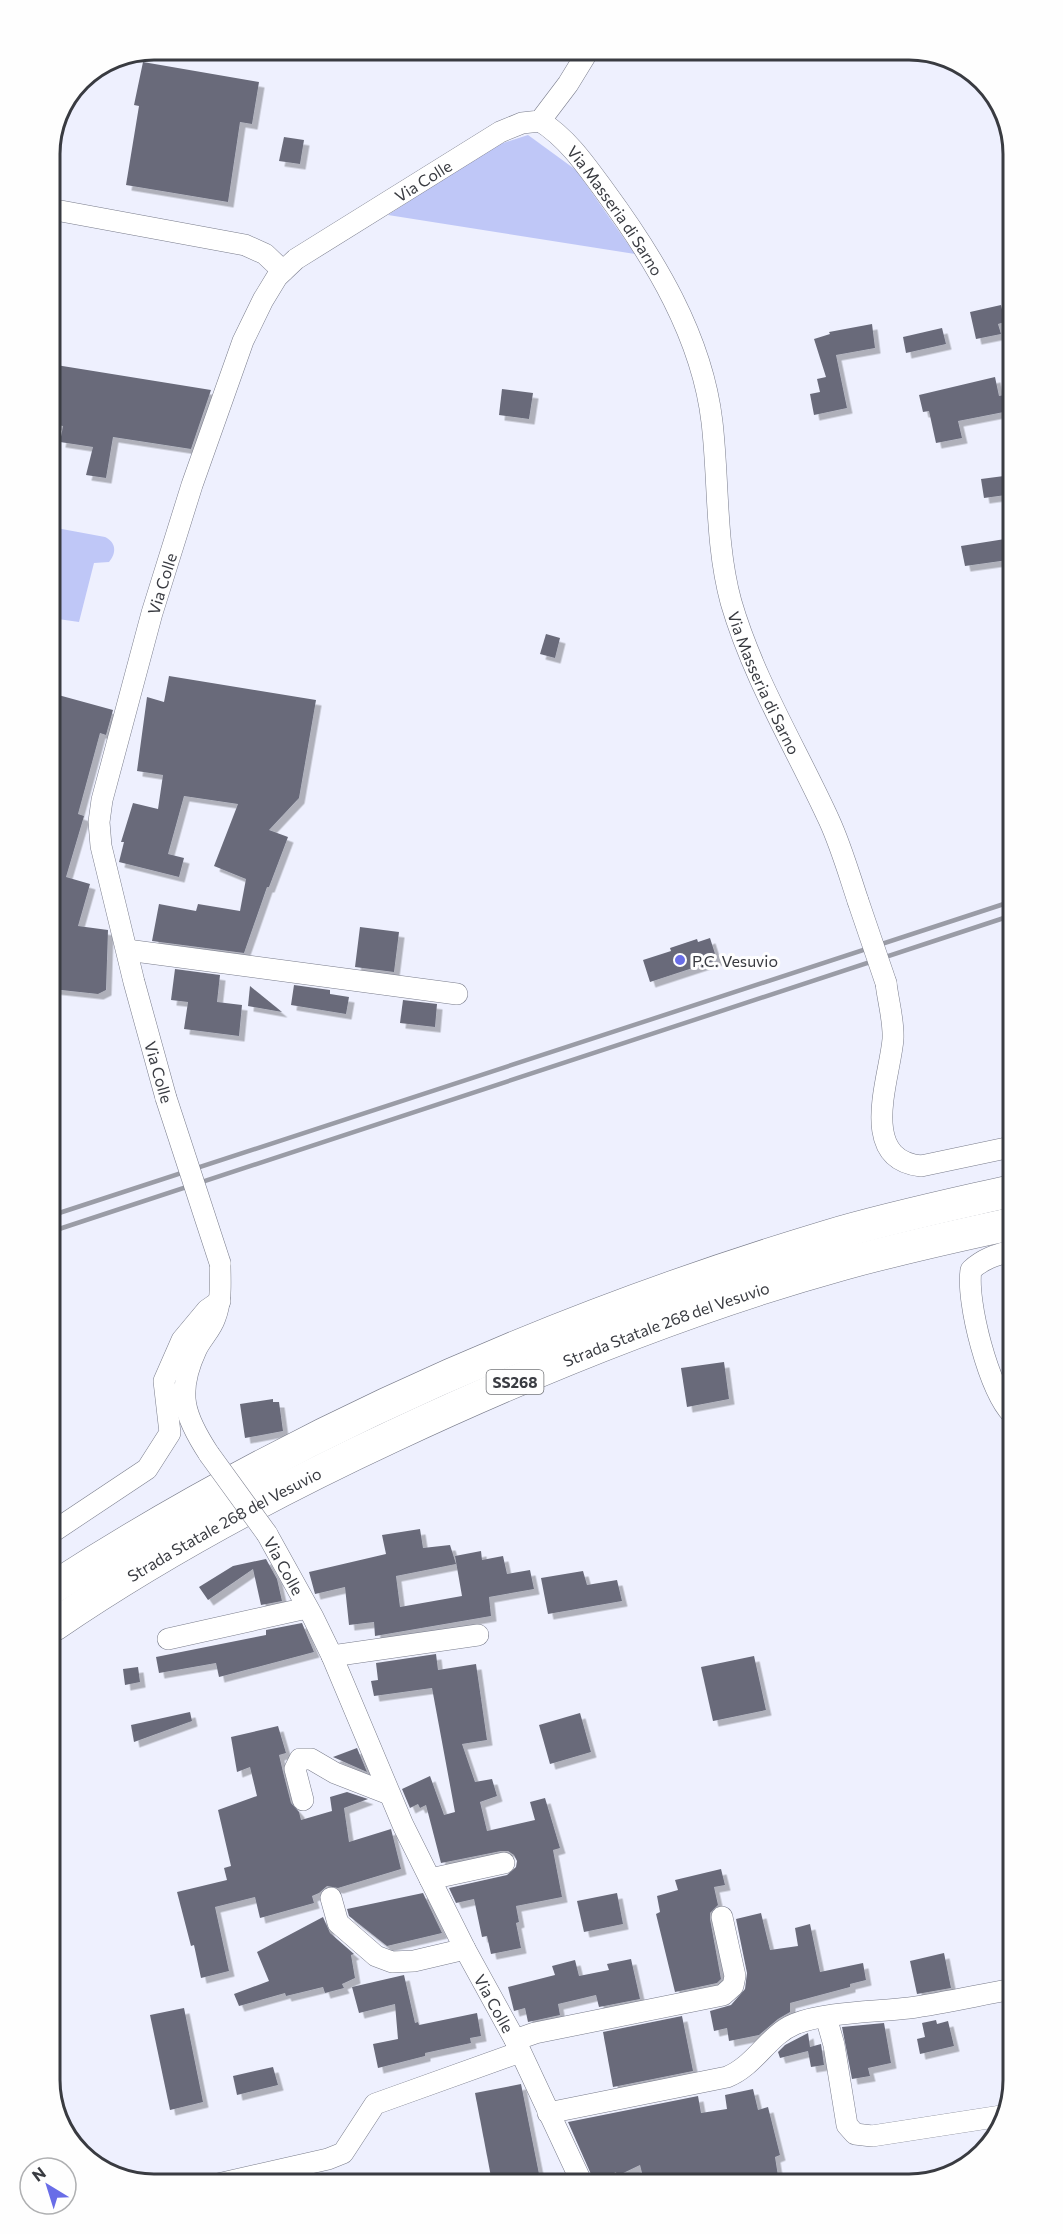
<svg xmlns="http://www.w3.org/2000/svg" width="1063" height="2234" font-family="Commissioner,sans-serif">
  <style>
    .green { fill: #bfc7f7 }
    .building { fill: #696b7a; filter: url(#shadow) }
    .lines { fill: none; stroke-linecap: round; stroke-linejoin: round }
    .minor-casing { stroke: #797c8b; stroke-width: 22 }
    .highway-casing { stroke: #797c8b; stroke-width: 33 }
    .minor { stroke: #fff; stroke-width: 21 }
    .highway { stroke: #fff; stroke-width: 32 }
    .rail { stroke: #9a9ca6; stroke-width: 4.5 }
    .minor-bridge-casing { stroke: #797c8b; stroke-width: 22; stroke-linecap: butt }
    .minor-bridge { stroke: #fff; stroke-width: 21 }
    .poi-dot { fill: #696de7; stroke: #fefefe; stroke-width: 2 }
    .labels { text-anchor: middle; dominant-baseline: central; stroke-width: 6; stroke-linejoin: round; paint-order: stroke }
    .shield { fill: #fefefe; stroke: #74767a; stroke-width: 1.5 }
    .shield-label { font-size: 15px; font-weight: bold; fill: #393b41 }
    .street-label { font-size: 16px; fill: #393b41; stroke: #fefefe }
    .poi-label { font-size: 16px; fill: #393b41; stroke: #fefefe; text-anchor: start }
    .rim { fill: none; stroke: #393b41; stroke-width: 3 }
  </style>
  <defs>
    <filter id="shadow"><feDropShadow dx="5.5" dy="5.5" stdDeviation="0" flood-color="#0004"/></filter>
  </defs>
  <rect width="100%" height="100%" fill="#eef0fe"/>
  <g class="green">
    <polygon points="528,135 576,170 635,254 388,215 494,146"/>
    <path d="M51 527 105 537C116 542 117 553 109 562L94 563 79 622 51 618Z"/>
  </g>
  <g class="building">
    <polygon points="143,62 259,82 252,124 240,122 228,202 126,185 139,106 134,105"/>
    <polygon points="284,137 304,140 300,164 279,161"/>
    <polygon points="1001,305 1005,322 998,324 1001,334 976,339 970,312"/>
    <polygon points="872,324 875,348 836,355 847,408 814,415 810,394 820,392 817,379 826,377 814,339 830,334 829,332"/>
    <polygon points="942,328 946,344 906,353 903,337"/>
    <polygon points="50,364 211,390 191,449 113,437 106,478 86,475 93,447 60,442 63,426 50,424"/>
    <polygon points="995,377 999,396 1009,394 1009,411 958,421 962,438 936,443 929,411 923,412 919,395"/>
    <polygon points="502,389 533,393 529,419 499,415"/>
    <polygon points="1004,476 1006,495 984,498 981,479"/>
    <polygon points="1005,539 1008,560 965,566 961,546"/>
    <polygon points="546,634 560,638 555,658 540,654"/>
    <polygon points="169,676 316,700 299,798 269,830 288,837 269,887 267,887 244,953 152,941 159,904 196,911 198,904 240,911 246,879 214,866 238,804 184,796 168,854 184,858 179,877 119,862 124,842 121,842 133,803 158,809 163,775 137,771 147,697 164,702"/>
    <polygon points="51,693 113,710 106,735 100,733 78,814 84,816 66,877 90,884 78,926 108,930 106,990 98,994 52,989"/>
    <polygon points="360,927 399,932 394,972 355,967"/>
    <polygon points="710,938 717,960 650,982 643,960 671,951 670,948 697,939 698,942"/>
    <polygon points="175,969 220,975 217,1002 242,1005 239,1036 184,1029 188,1002 171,1000"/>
    <polygon points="294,985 330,990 330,994 349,997 346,1014 291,1005"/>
    <polygon points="250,986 282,1012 248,1006"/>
    <polygon points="403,1000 437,1004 435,1027 400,1023"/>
    <polygon points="724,1362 729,1399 687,1407 681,1368"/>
    <polygon points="273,1399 273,1402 279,1402 283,1431 245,1438 240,1404"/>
    <polygon points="420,1529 423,1548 450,1545 456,1564 396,1576 400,1607 462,1596 455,1556 481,1551 482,1560 503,1556 507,1574 530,1570 534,1589 489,1597 491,1616 375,1636 374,1622 349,1625 345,1587 315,1594 309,1572 386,1554 382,1535"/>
    <polygon points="266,1559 277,1579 282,1601 261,1605 253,1569 208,1600 199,1587 233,1566"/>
    <polygon points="583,1571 587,1585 617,1580 622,1601 548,1614 541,1578"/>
    <polygon points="302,1623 314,1652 219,1677 216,1663 159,1673 156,1657 266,1635 266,1630"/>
    <polygon points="436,1654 438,1670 476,1664 487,1740 462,1744 475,1782 492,1779 497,1796 480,1802 487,1831 535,1820 530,1802 545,1798 560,1848 553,1850 562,1897 516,1906 519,1922 516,1923 521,1948 491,1954 487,1936 482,1937 474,1899 456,1903 449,1888 507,1875 516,1867 517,1861 514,1855 508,1851 501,1851 441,1863 426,1805 420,1808 418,1804 410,1808 402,1789 430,1776 444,1815 455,1812 432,1688 374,1696 371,1681 378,1680 376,1663"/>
    <polygon points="754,1656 766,1710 713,1721 701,1667"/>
    <polygon points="138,1667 140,1682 125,1685 123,1669"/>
    <polygon points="190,1712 192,1721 134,1742 131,1725"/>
    <polygon points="580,1713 591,1752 550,1764 539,1725"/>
    <polygon points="278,1726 286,1753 279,1755 283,1772 291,1803 299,1812 301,1820 332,1811 330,1797 347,1792 368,1799 344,1808 349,1842 391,1829 401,1869 338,1888 327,1886 319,1893 312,1896 314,1903 260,1918 255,1897 215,1907 229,1971 201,1978 194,1945 191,1946 177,1892 227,1880 224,1868 231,1866 218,1810 257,1796 250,1767 237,1772 231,1737"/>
    <polygon points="357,1748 367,1772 333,1757"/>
    <polygon points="721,1869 725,1885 714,1887 718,1905 710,1913 710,1919 721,1979 717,1983 675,1992 656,1914 660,1912 657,1896 678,1890 675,1880"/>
    <polygon points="423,1893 442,1933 387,1946 349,1916 347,1909"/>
    <polygon points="617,1893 623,1924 584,1932 577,1901"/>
    <polygon points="761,1913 770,1950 798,1946 795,1928 810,1924 820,1972 863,1963 866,1980 850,1984 850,1987 790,2003 790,2012 778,2019 759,2035 729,2041 727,2028 714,2031 710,2011 731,2005 745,1989 747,1973 736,1919"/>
    <polygon points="323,1917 330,1933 354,1954 351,1955 355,1978 342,1984 344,1988 325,1993 323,1987 286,1996 285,1993 239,2006 234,1994 269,1981 257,1952"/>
    <polygon points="944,1953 951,1988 917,1994 910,1961"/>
    <polygon points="631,1959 640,1999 599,2007 596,1995 558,2004 560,2015 528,2022 525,2008 514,2011 508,1987 555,1975 552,1966 575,1960 579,1976 609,1970 607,1964"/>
    <polygon points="404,1975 415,2023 418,2022 419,2025 477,2013 481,2036 470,2038 471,2043 425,2053 425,2056 378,2068 373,2044 398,2039 395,2004 359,2013 352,1987"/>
    <polygon points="184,2008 203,2102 170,2110 150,2015"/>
    <polygon points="682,2016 693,2071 613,2087 603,2032"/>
    <polygon points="936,2020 937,2024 948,2021 954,2046 920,2054 917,2039 925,2037 922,2023"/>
    <polygon points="884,2023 891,2063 868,2068 870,2076 852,2079 842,2027"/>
    <polygon points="808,2033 810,2047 821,2044 824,2065 811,2067 808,2051 780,2058 778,2052 785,2045"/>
    <polygon points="273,2067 278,2085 237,2095 233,2076"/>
    <polygon points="521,2084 539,2174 492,2182 475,2093"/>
    <polygon points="753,2089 758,2110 768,2107 780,2155 775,2157 778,2176 758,2180 644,2181 640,2165 617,2176 616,2172 598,2181 594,2181 568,2122 698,2096 701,2113 727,2109 725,2095"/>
  </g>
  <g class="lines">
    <g class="minor-casing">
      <g id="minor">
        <path id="s1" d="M540 121C567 138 585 164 604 190 654 258 702 336 712 422 719 482 715 543 731 602 753 678 796 748 829 820 841 846 849 874 858 901"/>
        <polyline points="50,209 245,245 265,254 283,271"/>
        <polyline points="127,950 457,994"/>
        <path d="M886 983C888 1001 894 1021 893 1039 890 1078 857 1159 921 1166L1011 1147"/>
        <path id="s2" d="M166 1098 134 982 101 846 99 822 102 800 152 613 192 485 243 341 263 300 277 277 296 259 500 132 522 123 540 121 568 84 587 53"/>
        <path d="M1011 1251C995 1255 983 1259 971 1270 966 1302 989 1390 1012 1414"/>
        <path d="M209 1454C184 1416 176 1393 196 1350 201 1339 211 1330 215 1318 222 1300 220 1282 220 1263"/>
        <polyline points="54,1531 147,1469 170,1433 164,1381 182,1340 207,1310 220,1301"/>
        <path id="s3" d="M267 1534 313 1617 332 1656 403 1825 465 1949 515 2040 581 2181"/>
        <polyline points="168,1639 307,1608"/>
        <polyline points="332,1656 478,1635"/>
        <polyline points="303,1800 295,1769 300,1759 311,1759 335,1773 389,1794"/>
        <polyline points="430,1879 504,1863"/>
        <polyline points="331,1898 338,1923 376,1956 392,1962 414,1961 465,1949"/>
        <polyline points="826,2017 834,2045 847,2125 855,2134 872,2136 1001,2116"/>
        <polyline points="515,2040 535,2033 723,1995 733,1986 735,1976 722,1917"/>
        <path d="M548 2113 727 2077C755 2066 768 2035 795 2024 824 2012 876 2012 909 2008 944 2003 979 1995 1013 1989"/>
        <polyline points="218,2184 328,2159 343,2153 375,2104 520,2052"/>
      </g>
    </g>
    <g class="highway-casing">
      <g id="highway">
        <path d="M54 1587C293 1433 556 1318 828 1236 888 1218 950 1205 1011 1191"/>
        <path id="s4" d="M54 1625C161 1552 275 1491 393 1436 538 1368 688 1307 843 1264 898 1249 955 1236 1011 1224"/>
      </g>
    </g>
    <use href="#minor" class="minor"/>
    <use href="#highway" class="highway"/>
    <g class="rail">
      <polyline points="53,1215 1010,902"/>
      <polyline points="53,1231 1010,916"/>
    </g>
    <g class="minor-bridge-casing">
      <g id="minor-bridge">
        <polyline points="858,901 886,983"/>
        <polyline points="166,1098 220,1263"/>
        <polyline points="209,1454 267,1534"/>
      </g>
    </g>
    <use href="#minor-bridge" class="minor-bridge"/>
  </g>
  <circle class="poi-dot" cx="680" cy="960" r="6"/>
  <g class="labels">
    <rect class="shield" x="486.5" y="1370" width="57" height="24" rx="4.5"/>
    <g class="shield-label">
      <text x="515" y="1382">SS268</text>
    </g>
    <g class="street-label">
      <text stroke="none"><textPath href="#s2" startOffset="1035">Via Colle</textPath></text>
      <text stroke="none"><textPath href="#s1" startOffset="118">Via Masseria di Sarno</textPath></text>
      <text stroke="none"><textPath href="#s2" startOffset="531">Via Colle</textPath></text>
      <text stroke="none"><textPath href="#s1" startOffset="622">Via Masseria di Sarno</textPath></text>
      <text transform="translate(159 1072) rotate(74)">Via Colle</text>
      <text stroke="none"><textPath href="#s4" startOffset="684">Strada Statale 268 del Vesuvio</textPath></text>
      <text stroke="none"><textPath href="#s4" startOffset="198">Strada Statale 268 del Vesuvio</textPath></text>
      <text stroke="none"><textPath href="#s3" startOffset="36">Via Colle</textPath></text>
      <text stroke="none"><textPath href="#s3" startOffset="522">Via Colle</textPath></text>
    </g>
    <g class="poi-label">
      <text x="692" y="960">P.C. Vesuvio</text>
    </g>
  </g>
  <path d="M0 0H1063V2234H0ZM154 60H909A94 94 0 0 1 1003 154V2080A94 94 0 0 1 909 2174H154A94 94 0 0 1 60 2080V154A94 94 0 0 1 154 60Z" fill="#fefefe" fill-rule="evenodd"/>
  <path class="rim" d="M154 60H909A94 94 0 0 1 1003 154V2080A94 94 0 0 1 909 2174H154A94 94 0 0 1 60 2080V154A94 94 0 0 1 154 60Z"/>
  <g transform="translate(48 2186) rotate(322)"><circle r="28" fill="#fefefe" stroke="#afb0b2" stroke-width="1.5"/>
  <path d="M0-4.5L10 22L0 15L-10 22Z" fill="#696de7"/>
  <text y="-9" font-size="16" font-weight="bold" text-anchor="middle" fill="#393b41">N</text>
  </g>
</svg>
